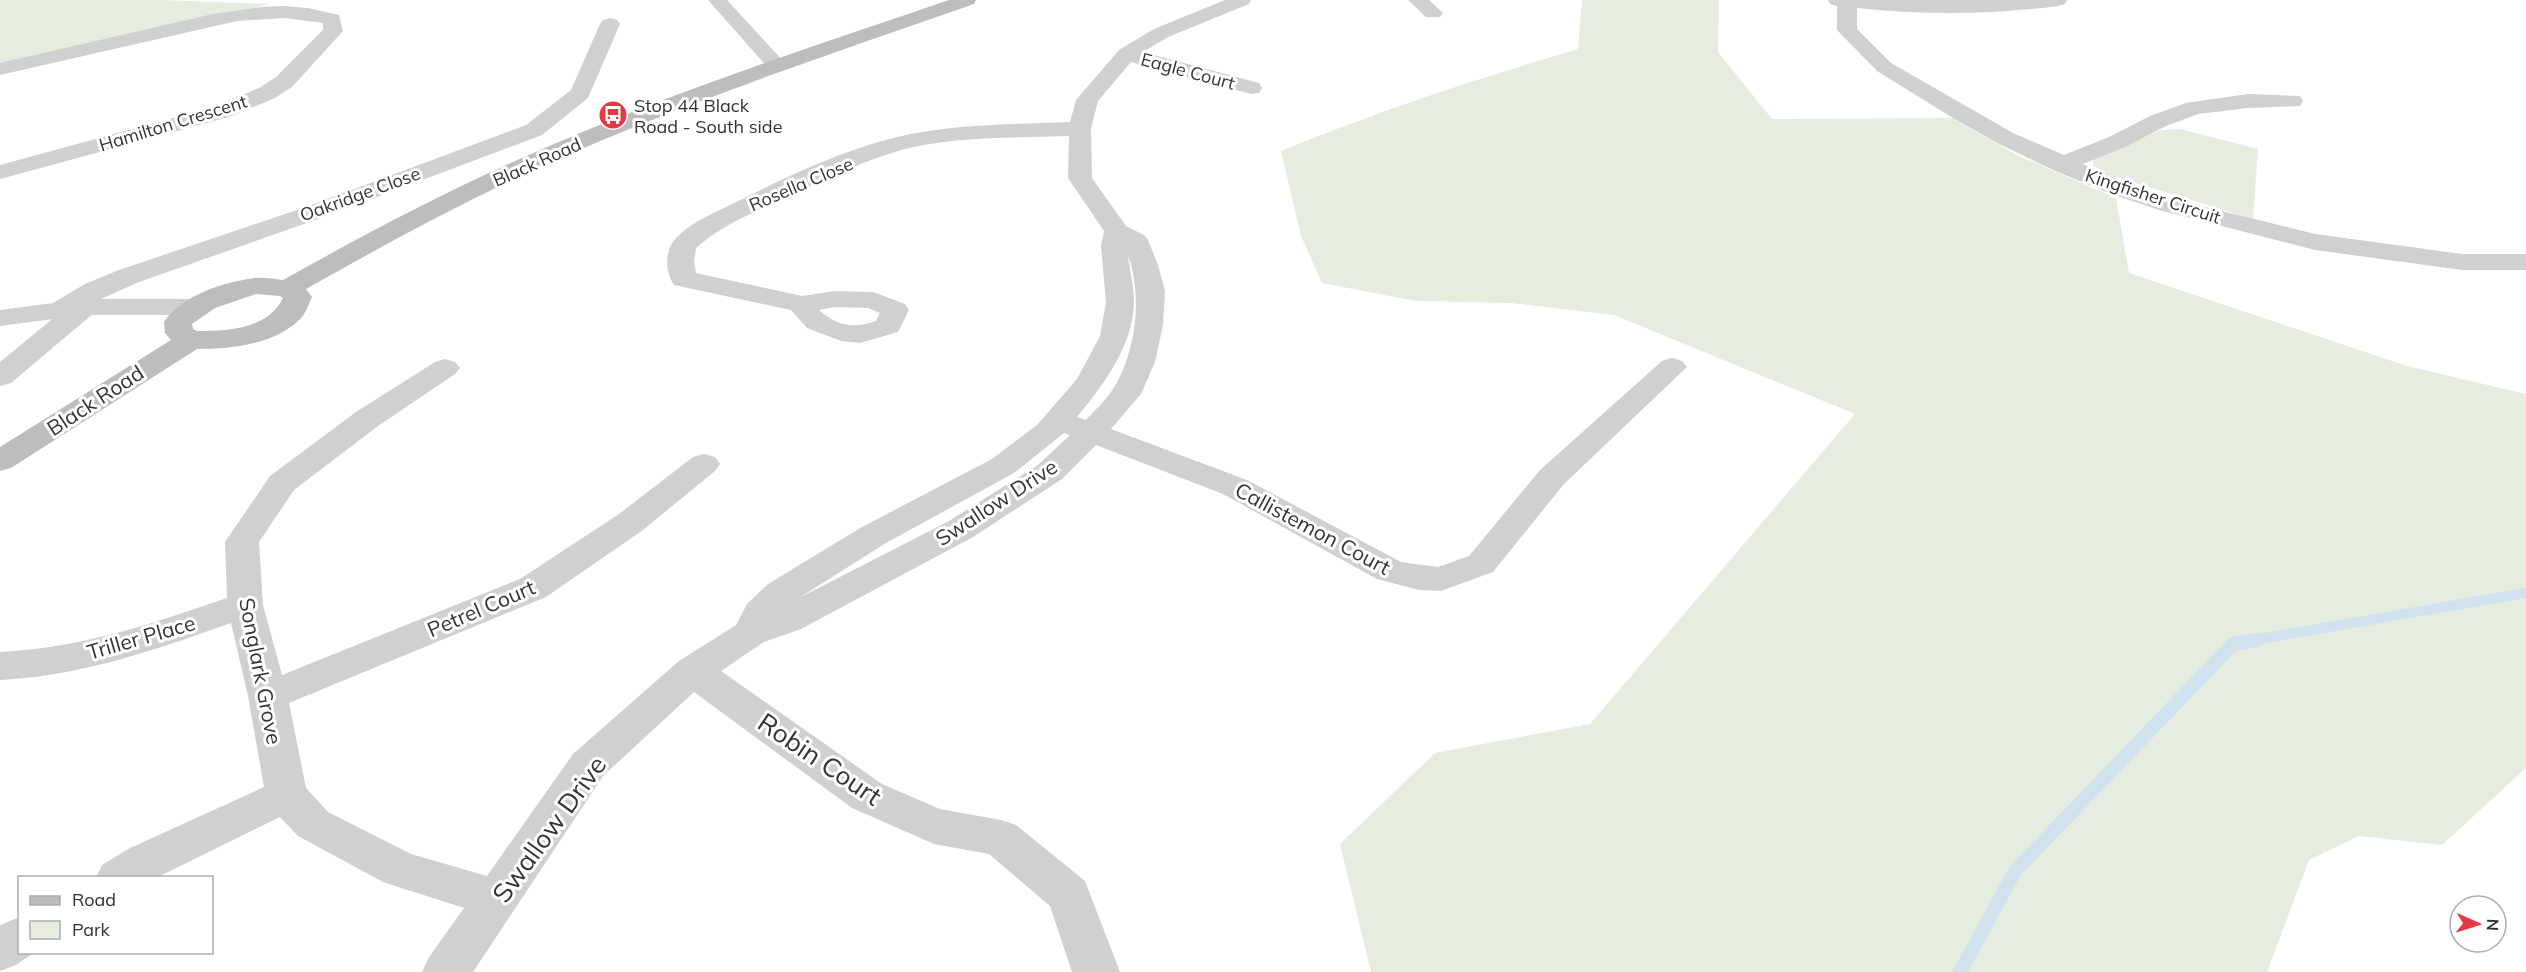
<svg xmlns="http://www.w3.org/2000/svg" width="2526" height="972" font-family="Mulish,sans-serif">
  <style>
    .green { fill: #e6ecdf }
    .lines { fill: none; stroke-linecap: round; stroke-linejoin: round }
    .stream-far1 { stroke: #cfe2ee; stroke-width: 10 }
    .stream { stroke: #cfe2ee; stroke-width: 14 }
    .minor { fill: #d0d0d0; fill-rule: evenodd }
    .tertiary { fill: #d0d0d0; fill-rule: evenodd }
    .secondary { fill: #bdbdbd; fill-rule: evenodd }
    .labels { text-anchor: middle; dominant-baseline: central; stroke-width: 6; stroke-linejoin: round; paint-order: stroke }
    .far-street-label { font-size: 18px; fill: #333; stroke: #fff }
    .far-poi-label { font-size: 18px; fill: #333; stroke: #fff; text-anchor: start }
    .street-label { font-size: 21px; fill: #333; stroke: #fff }
    .near-street-label { font-size: 26px; fill: #333; stroke: #fff }
  </style>
  <rect width="100%" height="100%" fill="#fff"/>
  <g class="green">
    <polygon points="0,0 159,0 270,4 0,65"/>
    <path d="M1582 0H1719L1718 52 1772 119 1952 118 2017 155 2116 198 2129 273 2407 366 2526 394V768L2442 845 2359 836 2309 860 2267 972H1371L1340 844 1435 753 1590 724 1855 414 1614 315 1511 303 1416 301 1322 283 1301 236 1281 151C1378 111 1477 79 1578 49Z"/>
    <polygon points="2180,129 2258,149 2253,219 2106,174 2093,166 2093,159 2161,130"/>
  </g>
  <g class="lines">
    <polyline class="stream-far1" points="2248,641 2526,593"/>
    <polyline class="stream" points="1960,972 2015,871 2233,644 2257,640"/>
    <g class="minor">
      <path d="M1225 0H1251L1249 4 1168 37 1143 52 1259 83 1262 88 1259 93 1251 94 1131 62 1098 101 1091 129 1092 178 1126 226 1144 235 1148 240 1158 265 1165 291 1163 325 1155 362 1141 394 1111 429 1247 480 1401 562 1438 567 1469 556 1540 470 1662 361 1672 358 1682 361 1687 367 1564 484 1493 572 1441 591 1419 590 1377 579 1223 494 1096 445 1062 479 973 537 801 629 764 642 721 671 882 784 940 809 1001 820 1016 825 1085 881 1120 972H1072L1050 906 989 854 934 844 852 808 694 692 603 776 473 972H422L429 957 464 908 383 882 298 836 280 817 156 878H96L102 865 130 848 264 787 248 696 231 623C155 650 81 676 0 680V652C80 648 152 624 227 598L225 542 270 476 356 412 435 362 445 359 455 362 460 368 455 374 378 426 294 490 259 542 263 605 282 675 520 579 619 514 693 457 704 454 715 457 720 464 715 471 643 530 546 597 289 703 306 788 328 812 411 854 487 876 573 754 679 661 736 625 747 604 768 584 862 527 992 459 1037 425 1077 379 1100 336 1106 302 1101 246 1104 231 1068 178 1069 136C1013 138 955 136 901 150 859 162 818 183 778 201 750 214 719 227 696 248L694 261 696 273 802 296 835 291 873 292 905 304 909 310 898 332 860 343 841 341 807 328 791 310 674 285C665 271 664 251 676 238 690 223 712 214 730 205 788 176 852 145 916 133 967 124 1019 124 1070 122L1076 100 1119 50 1154 29ZM1128 256C1143 295 1136 357 1111 392 1104 402 1094 411 1086 420L1077 417C1104 384 1133 346 1134 302 1134 287 1130 271 1128 256ZM835 307 868 308 880 313 876 321C854 329 837 326 819 310ZM1064 433 1070 435 1038 465 949 521 799 598 886 543 1014 473Z"/>
      <polygon points="1408,0 1429,0 1443,13 1440,17 1426,17"/>
      <path d="M1828 0H2067L2065 4 2058 6C1991 15 1923 15 1857 8V29L1891 63 2013 133 2064 155 2109 137 2150 116 2186 103 2248 94 2300 96 2303 101 2300 106 2248 108 2198 114 2166 126 2125 147 2083 164 2124 182 2177 200 2315 234 2462 254H2526V270H2462L2315 250 2159 210 2106 192 2053 170 1997 143 1953 118 1877 71 1837 30V6L1830 4Z"/>
      <polygon points="284,6 308,8 339,15 343,31 292,87 275,98 229,117 0,179 0,165 213,107 259,88 276,77 323,30 323,23 284,18 237,21 0,75 0,63 213,14 261,7"/>
      <polygon points="610,18 617,20 620,24 588,98 542,135 324,217 139,282 94,302 98,307 94,313 11,383 0,386 0,362 56,316 49,309 53,303 85,284 119,270 306,207 526,125 571,90 600,24 603,20"/>
      <polygon points="20,917 20,952 35,952 16,965 0,971 0,925"/>
    </g>
    <g class="tertiary">
      <polygon points="708,0 727,0 784,62 787,66 784,70 777,72 770,70"/>
      <polygon points="84,299 193,299 203,301 207,307 203,313 193,315 84,315 0,326 0,310"/>
    </g>
    <path class="secondary" d="M949 0H976L974 4C828 55 680 104 540 167 459 204 382 246 306 289L312 297C308 305 305 316 298 321 272 345 230 349 197 349L11 468 0 471V447L171 340 165 333 164 322C182 295 224 282 255 278 264 277 274 279 283 280 362 236 440 194 522 158 661 96 805 49 949 0ZM256 294 280 296 283 298C268 329 228 331 197 331L193 329 192 324 215 308Z"/>
  </g>
  <defs>
    <g id="bus-disc" transform="scale(1.5)"><circle r="9.5" fill="#e63946" stroke="#fff"/><path d="M-5-6H5V4H4V6H2V4H-2V6H-4V4H-5ZM-3.5-4V0h7V-4ZM-3.5 1.2v1.5H-2V1.2ZM2 1.2v1.5H3.5V1.2Z" fill="#fff"/></g>
  </defs>
  <g fill-rule="evenodd">
    <use href="#bus-disc" x="613" y="115"/>
  </g>
  <g class="labels">
    <g class="far-street-label">
      <text transform="translate(1188 71) rotate(15)">Eagle Court</text>
      <text transform="translate(173 123) rotate(-17)">Hamilton Crescent</text>
      <text transform="translate(537 162) rotate(-24)">Black Road</text>
      <text transform="translate(801 184) rotate(-23)">Rosella Close</text>
      <text transform="translate(360 194) rotate(-20)">Oakridge Close</text>
      <text transform="translate(2153 196) rotate(18)">Kingfisher Circuit</text>
    </g>
    <g class="far-poi-label">
      <text x="634" y="105">Stop 44 Black<tspan x="634" dy="21">Road - South side</tspan></text>
    </g>
    <g class="street-label">
      <text transform="translate(95 400) rotate(-33)">Black Road</text>
      <text transform="translate(996 502) rotate(-33)">Swallow Drive</text>
      <text transform="translate(1313 528) rotate(28)">Callistemon Court</text>
      <text transform="translate(481 608) rotate(-23)">Petrel Court</text>
      <text transform="translate(141 637) rotate(-16)">Triller Place</text>
      <text transform="translate(261 671) rotate(79)">Songlark Grove</text>
    </g>
    <g class="near-street-label">
      <text transform="translate(820 759) rotate(34)">Robin Court</text>
      <text transform="translate(549 829) rotate(-54)">Swallow Drive</text>
    </g>
  </g>
  <rect x="18" y="876" width="195" height="78" fill="#ffffff" stroke="#adadad" stroke-width="1.5"/>
  <rect x="30" y="896" width="30" height="9" fill="#bdbdbd" stroke="#adadad" stroke-width="1.5"/>
  <text x="72" y="906" font-size="18" fill="#333333">Road</text>
  <rect x="30" y="921" width="30" height="18" fill="#e6ecdf" stroke="#adadad" stroke-width="1.5"/>
  <text x="72" y="936" font-size="18" fill="#333333">Park</text>
  <g transform="translate(2478 924) rotate(93)"><circle r="28" fill="#ffffff" stroke="#adadad" stroke-width="1.5"/>
  <path d="M0-4.5L10 22L0 15L-10 22Z" fill="#e63946"/>
  <text y="-9" font-size="16" font-weight="bold" text-anchor="middle" fill="#333333">N</text>
  </g>
</svg>
